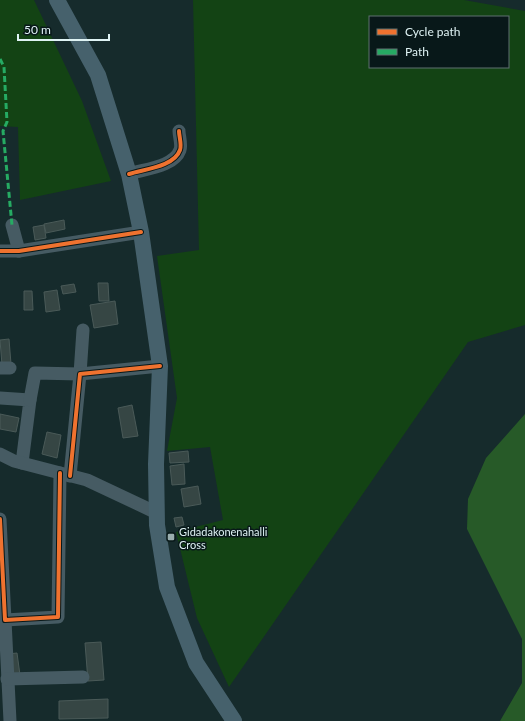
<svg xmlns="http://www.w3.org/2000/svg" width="525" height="721" font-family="Lato,sans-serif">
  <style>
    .green { fill: #134314; fill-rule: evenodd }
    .forest { fill: #275a28 }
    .building { fill: #364644; stroke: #4a5a58 }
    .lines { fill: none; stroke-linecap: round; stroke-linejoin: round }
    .minor { stroke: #465b63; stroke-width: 13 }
    .major { stroke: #46616c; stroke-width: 16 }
    .quiet { stroke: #26ab63; stroke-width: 3; stroke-dasharray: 6 3; stroke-linecap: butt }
    .cycleway-casing { stroke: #081819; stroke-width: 6 }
    .cycleway { stroke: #ef722f; stroke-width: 4 }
    .poi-dot { fill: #99adae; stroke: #081819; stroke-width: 1.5 }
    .labels { text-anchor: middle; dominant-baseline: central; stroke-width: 3; stroke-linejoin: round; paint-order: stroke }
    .poi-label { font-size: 11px; fill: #dff3f4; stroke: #081819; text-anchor: start }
  </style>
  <rect width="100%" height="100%" fill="#162b2c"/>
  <g class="green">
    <polygon points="0,0 34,0 82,101 111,181 20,200 18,127 0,126"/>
    <path d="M193 0H464L525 11V325L468 342 229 687 197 618 176 532 223 520 210 447 167 451 177 398 157 256 199 250ZM370 17H508V67H370Z"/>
  </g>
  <polygon class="forest" points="525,414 525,721 500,721 522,683 522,639 467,529 468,499 486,458"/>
  <g class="building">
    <polygon points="64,220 65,229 46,233 44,224"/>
    <polygon points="44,225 46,238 35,240 33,227"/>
    <polygon points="98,283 108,283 109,301 99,301"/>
    <polygon points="74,284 76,292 63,294 61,286"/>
    <polygon points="57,290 60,310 46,312 44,292"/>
    <polygon points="24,291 32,291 33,310 24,310"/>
    <polygon points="115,301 118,324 94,328 90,305"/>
    <polygon points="9,339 11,364 2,365 0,340"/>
    <polygon points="132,405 138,436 123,438 118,408"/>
    <polygon points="0,414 19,418 16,432 0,429"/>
    <polygon points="47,432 61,435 57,458 42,454"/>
    <polygon points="188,451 189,462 170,463 169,453"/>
    <polygon points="184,464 185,484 172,485 170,466"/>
    <polygon points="198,486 201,504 184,507 181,489"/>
    <polygon points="182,517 184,525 176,527 174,518"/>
    <polygon points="101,642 104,680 88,681 85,643"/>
    <polygon points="17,653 20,675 11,676 8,654"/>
    <polygon points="108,699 108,718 59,719 59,701"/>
  </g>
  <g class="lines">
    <g class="minor">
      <path d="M129 174C144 169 174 167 180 150 182 145 179 136 179 131"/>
      <polyline points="12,225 19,251"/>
      <polyline points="0,251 19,251 141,232"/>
      <polyline points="0,368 10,368"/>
      <polyline points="0,398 30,400 22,463"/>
      <polyline points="30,400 35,373 80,374 83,330"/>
      <polyline points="0,454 14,461 87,480 157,513"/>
      <polyline points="70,476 80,374 160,366"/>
      <polyline points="0,519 5,620 58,617 60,473"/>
      <polyline points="5,620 10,721"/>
      <polyline points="7,679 83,677"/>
    </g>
    <polyline class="major" points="57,0 98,75 129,174 141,232 160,366 156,464 157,525 167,587 196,663 234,721"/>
    <polyline class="quiet" points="0,59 4,67 7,122 3,131 12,225"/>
    <g class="cycleway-casing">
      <g id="cycleway">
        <path d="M129 174C144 169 174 167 180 150 182 145 179 136 179 131"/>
        <polyline points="0,251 19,251 141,232"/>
        <polyline points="70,476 80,374 160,366"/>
        <polyline points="0,519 5,620 58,617 60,473"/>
      </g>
    </g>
    <use href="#cycleway" class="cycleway"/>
  </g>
  <rect class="poi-dot" x="167" y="533" width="8" height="8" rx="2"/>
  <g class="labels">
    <g class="poi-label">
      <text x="179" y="531">Gidadakonenahalli<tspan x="179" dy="13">Cross</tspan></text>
    </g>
  </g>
  <rect x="369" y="16" width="140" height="52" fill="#081819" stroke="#5e7071"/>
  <rect x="377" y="29" width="20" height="6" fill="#ef722f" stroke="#5e7071"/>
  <text x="405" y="36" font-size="12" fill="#dff3f4">Cycle path</text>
  <rect x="377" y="49" width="20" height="6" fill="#26ab63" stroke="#5e7071"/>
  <text x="405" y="56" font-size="12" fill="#dff3f4">Path</text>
  <path d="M18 34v6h91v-6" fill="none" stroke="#dff3f4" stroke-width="2"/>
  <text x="24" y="34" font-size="12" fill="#dff3f4" stroke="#081819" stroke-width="3" paint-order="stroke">50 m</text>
</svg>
